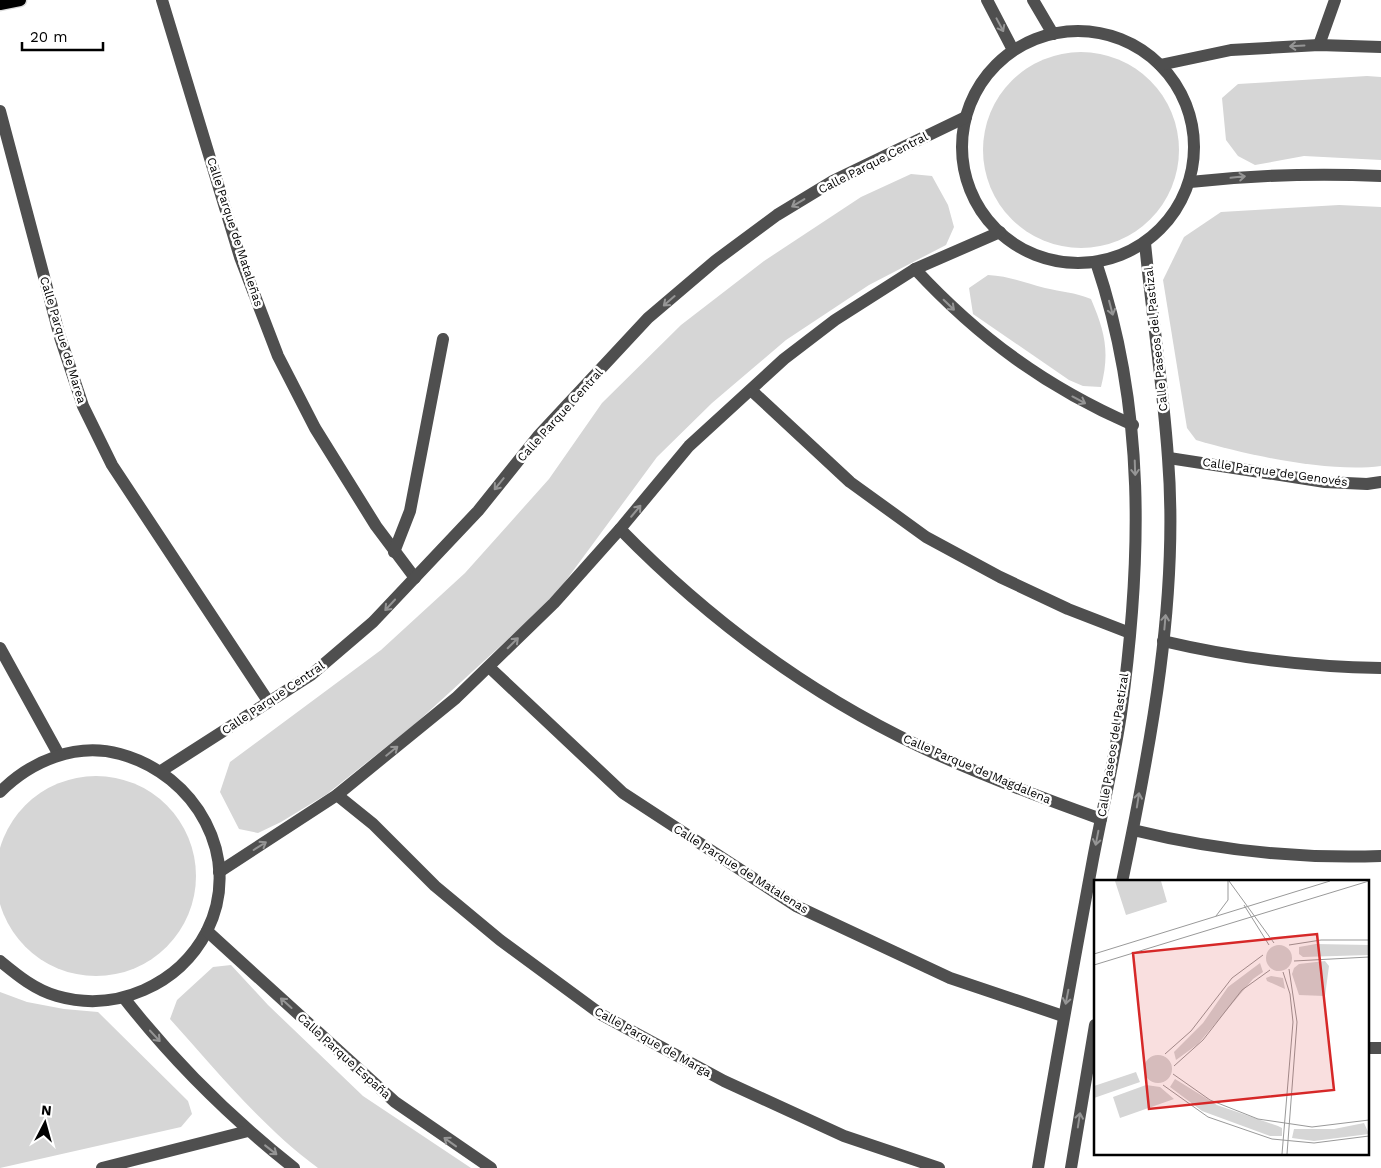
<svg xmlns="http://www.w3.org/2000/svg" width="1381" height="1168" font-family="'Work Sans',sans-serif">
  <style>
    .green { fill: #d6d6d6 }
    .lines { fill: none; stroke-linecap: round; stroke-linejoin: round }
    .major-casing { stroke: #dbdbdb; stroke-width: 15 }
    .minor { stroke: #4f4f4f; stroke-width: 12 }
    .major { stroke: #000; stroke-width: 12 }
    .oneway { stroke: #959595 }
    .labels { text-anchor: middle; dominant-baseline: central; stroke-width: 5; stroke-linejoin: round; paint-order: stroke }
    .street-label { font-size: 12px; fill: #000; stroke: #fff }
    .inset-road { fill: none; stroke: #999; stroke-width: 1 }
    .view { fill: #d62828; fill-opacity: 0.15; stroke: #d62828; stroke-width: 2.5 }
    .inset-edge { fill: none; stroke: #000; stroke-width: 2.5 }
  </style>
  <rect width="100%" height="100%" fill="#fff"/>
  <g class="green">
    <circle cx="1081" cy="150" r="98"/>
    <polygon points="1367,76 1381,77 1381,160 1304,156 1255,165 1238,156 1226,140 1222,98 1238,84"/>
    <polygon points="911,174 932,176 948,205 954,227 946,245 869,285 786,340 712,403 657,457 553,598 415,724 327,794 281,822 258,833 239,829 220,792 230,762 381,650 465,573 549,479 602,403 681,325 764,261 861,197"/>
    <path d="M1339 205 1381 207V466C1329 473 1247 455 1196 440L1187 428 1163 280 1184 237 1221 212Z"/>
    <path d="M988 275C1009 276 1025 283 1045 288 1062 292 1074 292 1091 299 1105 332 1110 352 1101 387L1083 386 1069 380 973 314 969 288Z"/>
    <circle cx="96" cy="876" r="100"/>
    <path d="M231 965 268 1005 363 1096 471 1168H318C262 1127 216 1070 170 1019L177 1000 213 967Z"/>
    <polygon points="0,992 27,1002 64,1009 98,1012 188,1101 192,1114 181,1127 0,1168"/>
  </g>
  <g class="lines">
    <g class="major-casing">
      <polyline id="major" points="0,4 20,0"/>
    </g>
    <g class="minor">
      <polyline points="162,0 240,257 278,356 315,428 376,526 415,578"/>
      <polyline points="987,0 1013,50"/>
      <polyline points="1033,0 1053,34"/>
      <circle cx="1078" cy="147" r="116"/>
      <polyline points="1319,45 1335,0"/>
      <polyline points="1160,65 1231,50 1319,45 1381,47"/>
      <polyline points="0,111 60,337 83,406 112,465 268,701"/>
      <path d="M1190 182C1254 175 1316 173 1381 176"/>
      <path d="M915 269C979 338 1046 387 1133 425"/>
      <polyline points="751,390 850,482 926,537 1000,577 1068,609 1130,633"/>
      <polyline points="1169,458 1325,482 1367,484 1381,482"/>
      <path d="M620 529C706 617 808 693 919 746 978 774 1039 797 1101 819"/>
      <polyline points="394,552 410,511 443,339"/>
      <path d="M1163 641C1235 658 1307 667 1381 668"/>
      <polyline points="0,648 59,755"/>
      <polyline points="489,667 623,793 796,906 950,978 1063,1016"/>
      <polyline points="161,771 311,675 373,622 478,511 539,435 648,318 715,261 777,215 833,181 966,117"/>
      <path d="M0 792C31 761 76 742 120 754 195 774 244 857 207 931 179 985 116 1013 57 996 35 990 17 975 0 961"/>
      <polyline points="337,795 373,824 435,886 500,940 602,1015 724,1081 844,1136 939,1168"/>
      <path d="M1133 830C1214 850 1298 859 1381 856"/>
      <polyline points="219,872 337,795 456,698 554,603 620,529 689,446 784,359 835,320 915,269 1000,232"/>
      <path d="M1122 882C1151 745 1179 597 1168 458 1163 386 1152 315 1145 243"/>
      <polyline points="207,931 395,1102 491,1168"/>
      <path d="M124 998C174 1062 231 1118 294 1168"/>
      <polyline points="1367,1048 1381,1048"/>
      <polyline points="102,1168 248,1131"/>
      <path d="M1038 1168C1055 1065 1074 962 1093 859 1102 811 1114 762 1121 714 1142 560 1146 410 1096 262"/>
      <polyline points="1071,1168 1095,1025"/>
    </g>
    <use href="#major" class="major"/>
  </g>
  <defs><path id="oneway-shaft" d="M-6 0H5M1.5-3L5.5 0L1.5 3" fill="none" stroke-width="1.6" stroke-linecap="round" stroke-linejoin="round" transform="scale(1.25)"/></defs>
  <g class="oneway">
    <use href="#oneway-shaft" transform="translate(1000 25) rotate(62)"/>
    <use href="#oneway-shaft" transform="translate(1297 46) rotate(177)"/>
    <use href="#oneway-shaft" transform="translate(1238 177) rotate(-6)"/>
    <use href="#oneway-shaft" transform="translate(798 203) rotate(149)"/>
    <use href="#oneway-shaft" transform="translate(669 301) rotate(139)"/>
    <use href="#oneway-shaft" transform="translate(949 305) rotate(44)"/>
    <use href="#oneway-shaft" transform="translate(1111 308) rotate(75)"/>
    <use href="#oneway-shaft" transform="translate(1079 400) rotate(28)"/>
    <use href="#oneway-shaft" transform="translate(1135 468) rotate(88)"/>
    <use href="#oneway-shaft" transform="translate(499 484) rotate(129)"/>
    <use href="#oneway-shaft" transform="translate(636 511) rotate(-50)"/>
    <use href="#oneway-shaft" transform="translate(390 605) rotate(133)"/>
    <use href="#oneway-shaft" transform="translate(1165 622) rotate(-85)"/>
    <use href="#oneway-shaft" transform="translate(513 643) rotate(-45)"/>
    <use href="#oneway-shaft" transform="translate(392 751) rotate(-39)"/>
    <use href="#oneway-shaft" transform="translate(1138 800) rotate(-81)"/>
    <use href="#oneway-shaft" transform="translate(1097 838) rotate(101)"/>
    <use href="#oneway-shaft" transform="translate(260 846) rotate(-32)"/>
    <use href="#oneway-shaft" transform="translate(1067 997) rotate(101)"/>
    <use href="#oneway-shaft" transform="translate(286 1003) rotate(-138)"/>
    <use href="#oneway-shaft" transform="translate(155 1036) rotate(47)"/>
    <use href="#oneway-shaft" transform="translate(1079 1120) rotate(-81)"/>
    <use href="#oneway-shaft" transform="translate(450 1142) rotate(-144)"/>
    <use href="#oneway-shaft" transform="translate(271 1150) rotate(38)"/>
  </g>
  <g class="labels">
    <g class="street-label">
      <text transform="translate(873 163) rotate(-27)">Calle Parque Central</text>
      <text transform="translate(235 232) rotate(72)">Calle Parque de Mataleñas</text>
      <text transform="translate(1156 339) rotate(-96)">Calle Paseos del Pastizal</text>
      <text transform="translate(63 340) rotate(73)">Calle Parque de Marea</text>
      <text transform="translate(560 415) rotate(-48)">Calle Parque Central</text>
      <text transform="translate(1275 472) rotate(8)">Calle Parque de Genovés</text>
      <text transform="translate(273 698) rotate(-34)">Calle Parque Central</text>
      <text transform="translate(1113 745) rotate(-81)">Calle Paseos del Pastizal</text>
      <text transform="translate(977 769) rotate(23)">Calle Parque de Magdalena</text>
      <text transform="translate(741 869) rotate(32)">Calle Parque de Matalenas</text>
      <text transform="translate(653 1042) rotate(29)">Calle Parque de Marga</text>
      <text transform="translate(344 1056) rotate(42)">Calle Parque España</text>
    </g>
  </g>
  <g transform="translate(1094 880)">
    <rect width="275" height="275" fill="#fff"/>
    <path d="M21 1H67L73 22 32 35ZM222 64 275 65V75L209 77 205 74V67ZM172 78a13 13 0 1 1 26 0a13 13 0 1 1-26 0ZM231 81 235 86 231 116 205 115 198 94 200 88 205 84ZM166 83 169 92 159 99 104 164 82 180 80 172 109 143 134 107ZM177 96 189 98 191 109 173 101 172 98ZM50 189a14 14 0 1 1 28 0a14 14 0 1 1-28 0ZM42 192 46 202 0 218V206ZM81 199 123 225 184 246 188 248V256H176L108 231 76 207ZM52 205 66 207 80 219 26 238 19 217ZM270 243 275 254 220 261 198 258 200 249H240Z" fill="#d6d6d6"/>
    <path class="inset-road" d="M135 1 180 63M150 25 175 65M122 36 134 20V1M195 65 227 60H275M0 74 236 1M200 81 275 77M0 85 275 1M71 174 97 151 138 98 169 75M80 186 109 160 148 110 176 90M79 194 116 220 164 239 218 247 275 240M69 205 114 237 178 259 220 263 275 256M188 274 199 142 196 114 189 92M193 274 203 142 195 89"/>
    <path class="view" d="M223 54 240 210 55 229 39 73Z"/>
    <rect width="275" height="275" class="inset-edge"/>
  </g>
  <g transform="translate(45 1123) rotate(6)" stroke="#ffffff" stroke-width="4" paint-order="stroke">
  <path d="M0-4L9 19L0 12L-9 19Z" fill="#000000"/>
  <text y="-8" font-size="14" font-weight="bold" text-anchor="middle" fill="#000000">N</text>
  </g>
  <path d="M22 42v8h81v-8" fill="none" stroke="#000000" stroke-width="2.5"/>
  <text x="30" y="42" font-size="15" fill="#000000" stroke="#ffffff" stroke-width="4" paint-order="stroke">20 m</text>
</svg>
